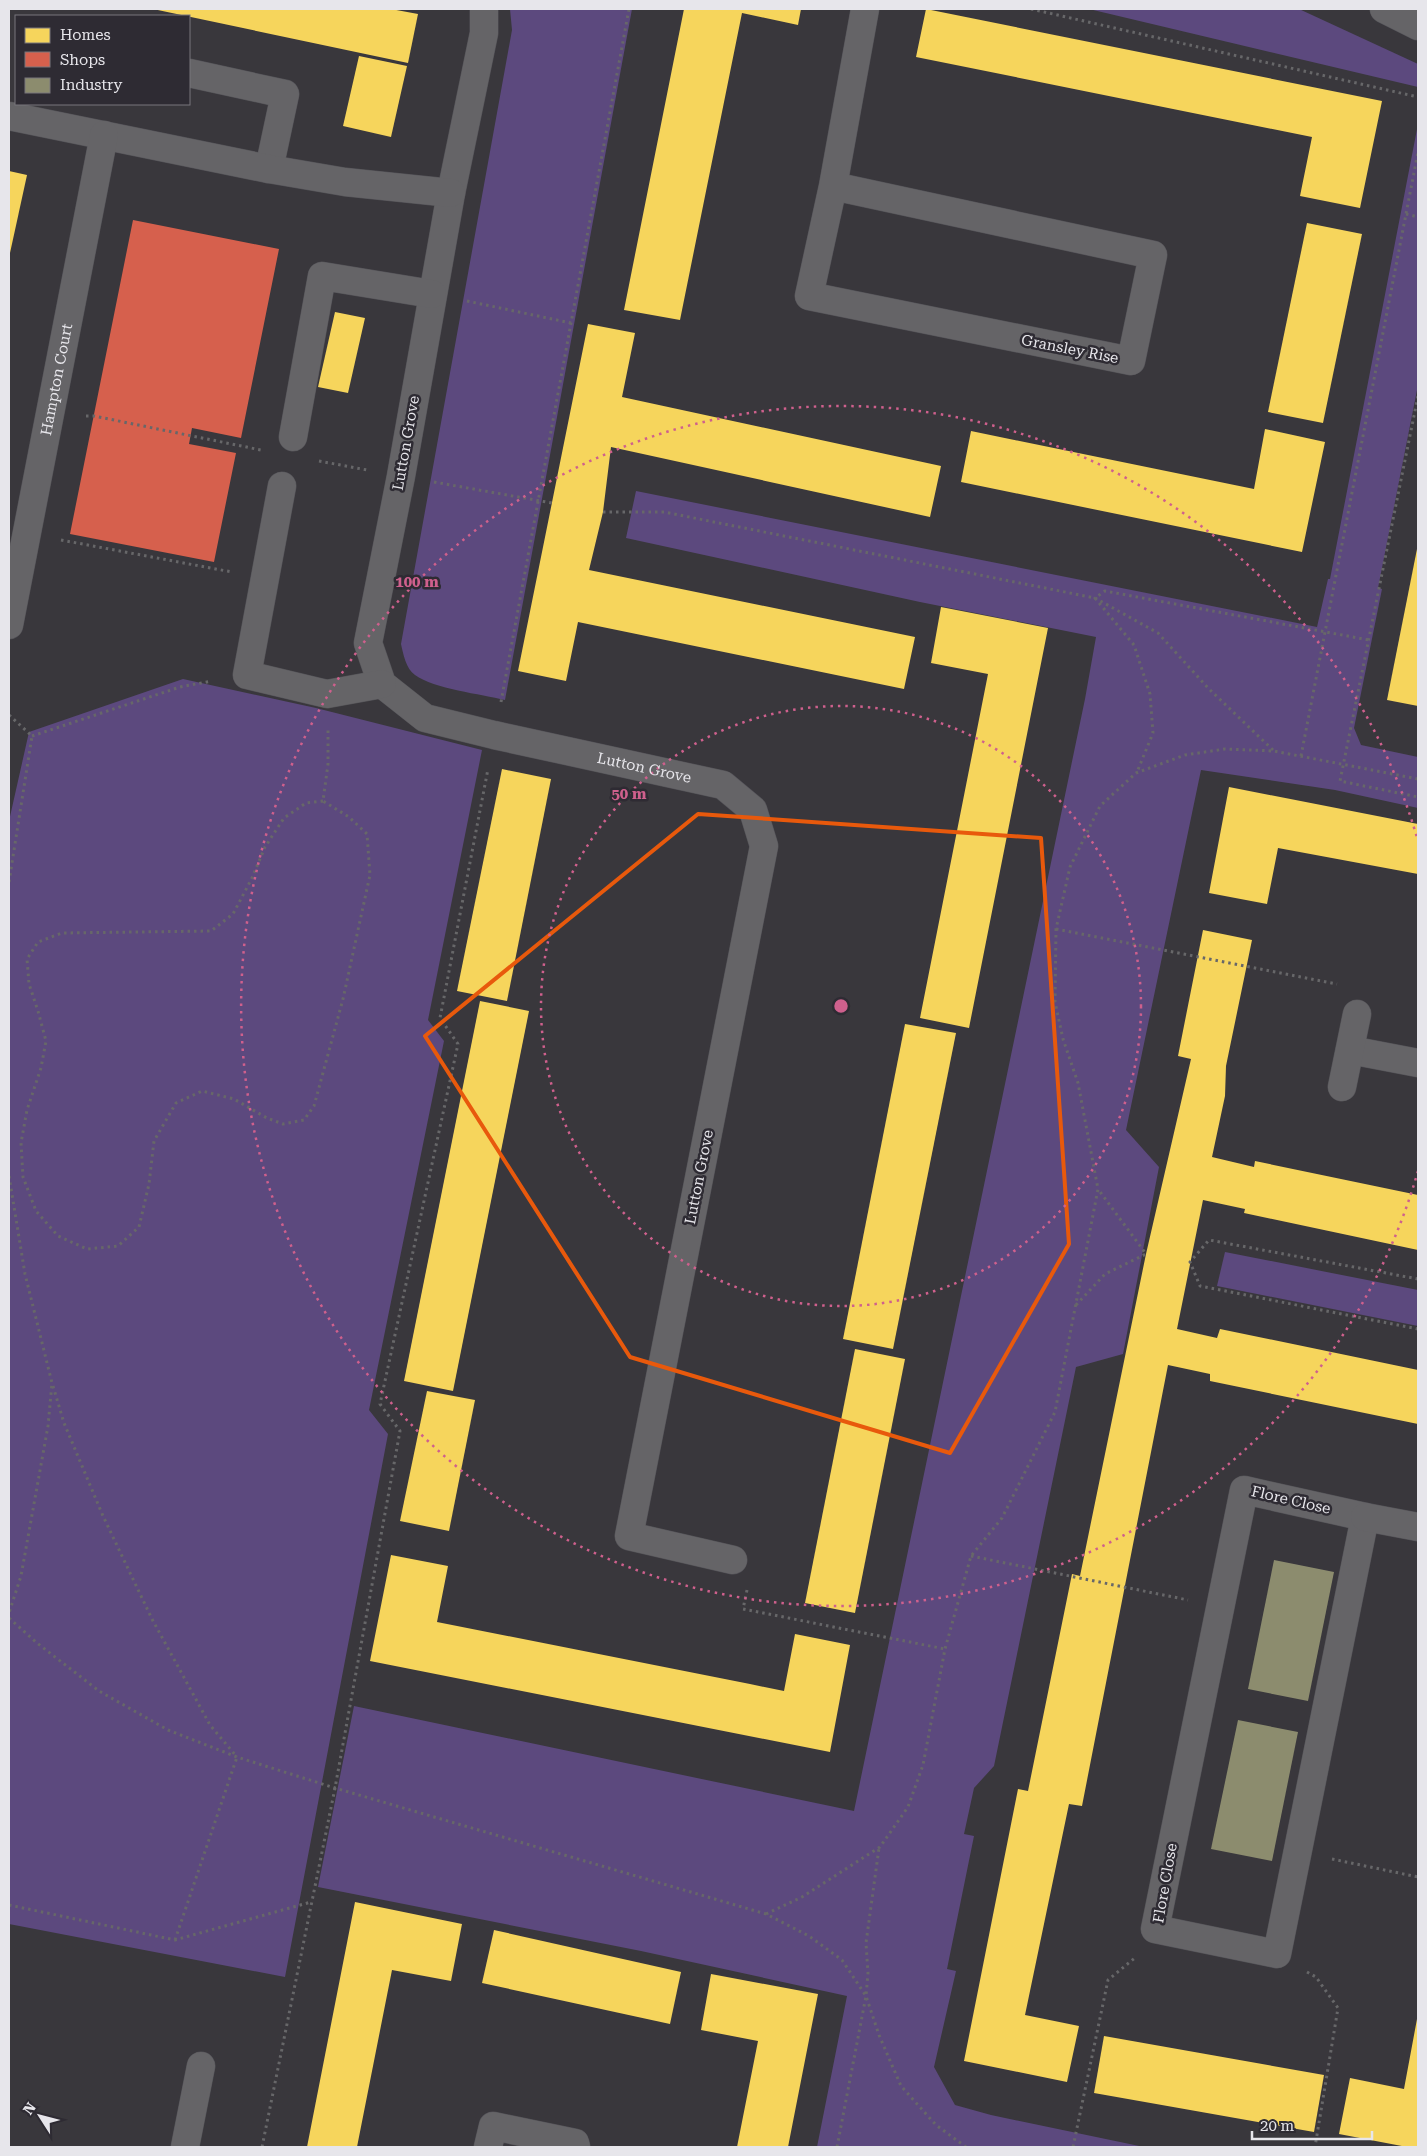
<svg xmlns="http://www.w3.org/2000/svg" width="1427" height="2156" font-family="'Roboto Serif',serif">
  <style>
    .green { fill: #5c497e }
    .homes { fill: #f6d55c }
    .shops { fill: #d6604d }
    .industry { fill: #8c8c6e }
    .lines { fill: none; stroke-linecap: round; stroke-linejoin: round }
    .minor-casing { stroke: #545358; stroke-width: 29 }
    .path { stroke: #676769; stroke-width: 3; stroke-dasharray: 2.5 4; stroke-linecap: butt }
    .minor { stroke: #656467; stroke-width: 28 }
    .marked { fill: none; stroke: #e8590c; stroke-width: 4; stroke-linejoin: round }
    .ring { fill: none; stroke: #cf608d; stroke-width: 2.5; stroke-dasharray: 2.5 5 }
    .labels { text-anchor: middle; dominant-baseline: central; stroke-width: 5; stroke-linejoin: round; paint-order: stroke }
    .street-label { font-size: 15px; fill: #e7e6eb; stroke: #2e2b33 }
    .centre { fill: #cf608d; stroke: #2e2b33; stroke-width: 2.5 }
    .ring-label { font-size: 15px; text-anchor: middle; font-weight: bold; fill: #cf608d; stroke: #2e2b33; stroke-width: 5; stroke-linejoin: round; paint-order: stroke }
  </style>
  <rect width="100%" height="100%" fill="#39373c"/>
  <g class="green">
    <path d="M510 9H632L505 700C481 694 434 689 415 675 406 669 403 653 401 644L512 30Z"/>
    <polygon points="1089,9 1299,9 1418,64 1418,87"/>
    <polygon points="1418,124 1418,385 1378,588 1382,589 1354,728 1361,745 1418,757 1418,808 1335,790 1201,770 1126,1130 1159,1167 1123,1354 1076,1367 994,1766 974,1788 964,1834 974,1836 947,1969 956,1971 934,2067 955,2105 991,2115 1144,2147 817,2147 847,1996 641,1951 318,1887 354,1706 854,1811 1085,699 1096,637 920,602 626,538 636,491 1317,627 1328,579 1330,579"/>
    <polygon points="183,679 316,708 482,750 428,1020 444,1041 369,1410 388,1434 285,1977 9,1924 9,821 29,732"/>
    <polygon points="1225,1252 1418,1290 1418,1326 1217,1286"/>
  </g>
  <g class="homes">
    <polygon points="153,9 391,9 418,14 408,63"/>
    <polygon points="684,9 801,9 798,25 742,13 680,320 624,310"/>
    <polygon points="926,9 1382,101 1360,208 1300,196 1312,137 916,57"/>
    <polygon points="359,56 407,66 391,137 343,126"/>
    <polygon points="9,171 27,175 10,253 9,253"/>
    <polygon points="1307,223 1362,234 1323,423 1268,412"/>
    <polygon points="335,312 365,318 348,393 318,387"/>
    <polygon points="588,324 635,333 622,397 941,466 930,517 611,447 603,512 589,570 915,637 904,689 578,622 566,681 518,671"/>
    <polygon points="1265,429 1325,442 1302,552 961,482 971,431 1254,489"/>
    <polygon points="1417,549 1418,549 1418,706 1387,700"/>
    <polygon points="941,607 1048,628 969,1028 920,1018 988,674 931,663"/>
    <polygon points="502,769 551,779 507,1001 457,991"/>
    <polygon points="1229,787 1418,824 1418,874 1278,848 1267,904 1209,893"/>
    <polygon points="1203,930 1252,940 1226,1066 1225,1096 1212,1157 1254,1167 1255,1161 1418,1195 1418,1250 1244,1213 1245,1209 1203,1200 1177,1329 1217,1338 1220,1329 1418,1370 1418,1424 1210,1381 1210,1374 1168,1365 1082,1806 1069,1804 1025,2015 1079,2026 1067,2082 964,2061 1018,1789 1028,1791 1072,1574 1080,1576 1146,1254 1191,1059 1178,1056"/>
    <polygon points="480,1001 529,1011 453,1391 404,1381"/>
    <polygon points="905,1024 956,1033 893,1349 843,1339"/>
    <polygon points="855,1349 905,1359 855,1613 805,1603"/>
    <polygon points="427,1391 475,1400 449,1531 400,1521"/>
    <polygon points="391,1555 448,1566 437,1622 750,1684 784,1691 795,1634 850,1645 830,1752 370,1661"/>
    <polygon points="355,1902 462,1924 451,1981 392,1970 357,2147 307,2147"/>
    <polygon points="494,1930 681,1972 670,2024 482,1983"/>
    <polygon points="711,1974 818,1994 788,2147 737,2147 758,2041 701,2030"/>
    <polygon points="1417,2019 1418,2147 1407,2147 1339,2134 1350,2078 1404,2089"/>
    <polygon points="1104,2036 1324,2075 1314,2132 1094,2093"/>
  </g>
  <polygon class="shops" points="133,220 279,249 241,438 192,428 189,444 236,453 214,562 70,534"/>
  <g class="industry">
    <polygon points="1274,1560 1334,1572 1308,1701 1248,1689"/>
    <polygon points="1238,1720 1298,1732 1272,1861 1211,1849"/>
  </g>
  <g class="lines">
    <g class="minor-casing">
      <g id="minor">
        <path id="s1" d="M484 9V33L451 193 401 476 368 643 382 684 425 718 494 735 723 785 753 810 764 846 629 1536 733 1560"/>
        <polyline points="1384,9 1418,26"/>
        <polyline points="189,73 285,94 269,169"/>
        <polyline points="9,116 269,169 345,182 451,193"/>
        <polyline points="833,186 1153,255 1131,361 809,296 833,186 865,9"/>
        <polyline points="293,437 322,276 432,294"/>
        <polyline points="282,486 247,675 327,694 382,684"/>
        <path id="s2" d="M9 625 104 135"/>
        <polyline points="1350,1050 1418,1063"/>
        <polyline points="1342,1087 1357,1014"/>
        <polygon points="1244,1490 1365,1517 1277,1954 1155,1929"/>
        <polyline points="1365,1517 1418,1527"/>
        <polyline points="185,2147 201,2066"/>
        <polyline points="488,2147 493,2126 575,2143 576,2147"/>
      </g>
    </g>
    <g class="path">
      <polyline points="1031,9 1418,97"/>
      <polyline points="1406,214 1418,217"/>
      <polyline points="467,301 571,323"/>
      <polyline points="1418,396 1340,781 1418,797"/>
      <polyline points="86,416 94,416 261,450"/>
      <polyline points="319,461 367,470"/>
      <polyline points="434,482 552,503"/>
      <polyline points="603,512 664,512 1095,598 1134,645 1150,694 1153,733 1137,772"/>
      <polyline points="61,540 232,572"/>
      <polyline points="501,702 629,9"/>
      <polyline points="9,715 32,736"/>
      <polyline points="32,736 180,687 212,681"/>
      <polyline points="1273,750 1209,689 1158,633 1095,598 1105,591 1369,640"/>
      <polyline points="1301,756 1418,152"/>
      <polyline points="323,801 306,803 284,818 265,847 252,878 233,914 211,931 62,933 38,942 27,959 29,984 38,1011 46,1041 41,1068 27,1110 21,1143 23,1177 36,1211 58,1236 87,1249 118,1246 139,1227 149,1184 154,1141 176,1103 202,1091 234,1099 267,1118 283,1124 304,1120 314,1106 343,999 370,875 367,834 349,817 323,801 328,764 328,729"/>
      <polyline points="9,882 32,736"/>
      <polyline points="1056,929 1337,984"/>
      <polyline points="9,1176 25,1274 52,1383 48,1426 21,1576 9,1613"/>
      <polyline points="1418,1279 1209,1240 1190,1262 1200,1286 1418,1329"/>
      <polyline points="1076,1305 1105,1274 1146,1254 1098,1189"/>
      <polyline points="53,1386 64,1423 103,1516 152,1619 210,1725 237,1757"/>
      <polyline points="971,1556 1188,1600"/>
      <polyline points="747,1590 743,1609 945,1649"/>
      <polyline points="9,1618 37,1643 99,1691 168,1730 237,1757 335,1788 766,1914 809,1936 842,1960 866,1996 879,2035 901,2086 936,2125 966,2147"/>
      <polyline points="1332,1859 1418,1877"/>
      <polyline points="9,1905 175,1940 311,1902"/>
      <polyline points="766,1914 802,1897 880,1847 908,1807 923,1765 945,1649 971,1556 1002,1518 1055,1412 1098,1189 1078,1083 1063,1039 1055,1002 1056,929 1070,867 1100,806 1136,773 1185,755 1225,749 1274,751 1418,779"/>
      <polyline points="175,1940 237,1757"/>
      <polyline points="1307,1972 1316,1977 1338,2008 1315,2147"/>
      <polyline points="262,2147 335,1788 400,1431 380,1404 458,1044 440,1018 488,769"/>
      <polyline points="837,2147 866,1996 868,1973 866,1943 879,1848"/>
      <polyline points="1073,2147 1108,1980 1136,1957"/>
    </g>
    <use href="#minor" class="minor"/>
  </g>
  <path class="marked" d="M698 814 1041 838 1069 1244 950 1453 630 1357 425 1036Z"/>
  <g class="ring">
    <circle cx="841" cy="1006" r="300"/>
    <path d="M1418 1171A600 600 0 1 1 1418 841"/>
  </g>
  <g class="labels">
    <g class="street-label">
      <text transform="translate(1070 349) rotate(11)">Gransley Rise</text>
      <text stroke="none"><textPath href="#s2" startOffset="250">Hampton Court</textPath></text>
      <text transform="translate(406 443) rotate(-80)">Lutton Grove</text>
      <text stroke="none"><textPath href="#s1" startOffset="968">Lutton Grove</textPath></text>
      <text transform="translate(699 1177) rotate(-79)">Lutton Grove</text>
      <text transform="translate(1291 1500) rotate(13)">Flore Close</text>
      <text transform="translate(1165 1883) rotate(-80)">Flore Close</text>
    </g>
  </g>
  <circle cx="841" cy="1006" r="8" class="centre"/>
  <g class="ring-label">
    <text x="417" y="587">100 m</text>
    <text x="629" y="799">50 m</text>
  </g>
  <rect width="1427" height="2156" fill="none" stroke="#e7e6eb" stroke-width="20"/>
  <rect x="15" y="15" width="175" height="90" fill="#2e2b33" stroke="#78767d"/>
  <rect x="25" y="28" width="25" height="15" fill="#f6d55c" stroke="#78767d"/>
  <text x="60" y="40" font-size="15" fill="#e7e6eb">Homes</text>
  <rect x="25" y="52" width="25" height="15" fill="#d6604d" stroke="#78767d"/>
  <text x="60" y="65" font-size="15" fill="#e7e6eb">Shops</text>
  <rect x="25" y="78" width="25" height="15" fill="#8c8c6e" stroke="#78767d"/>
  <text x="60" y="90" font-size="15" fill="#e7e6eb">Industry</text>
  <g transform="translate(40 2116) rotate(306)" stroke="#2e2b33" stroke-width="4" paint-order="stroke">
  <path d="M0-4L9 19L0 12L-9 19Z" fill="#e7e6eb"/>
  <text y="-8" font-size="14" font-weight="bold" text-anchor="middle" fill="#e7e6eb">N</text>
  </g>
  <path d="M1252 2131v8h120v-8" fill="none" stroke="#e7e6eb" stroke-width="2.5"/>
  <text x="1260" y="2131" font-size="15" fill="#e7e6eb" stroke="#2e2b33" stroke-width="4" paint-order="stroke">20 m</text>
</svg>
